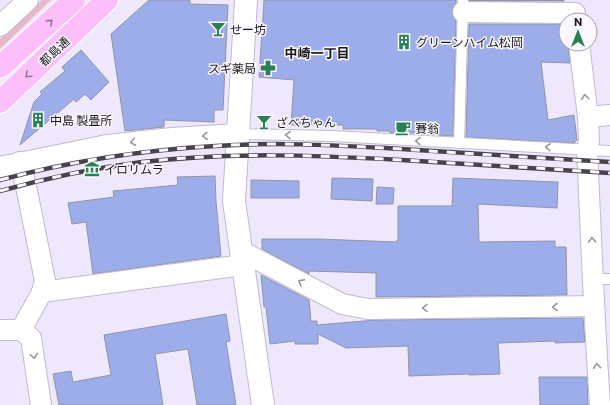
<svg xmlns="http://www.w3.org/2000/svg" width="610" height="405" font-family="Commissioner,'Noto Sans JP',sans-serif">
  <style>
    .green { fill: #e8b8c7 }
    .building { fill: #9cadea; stroke: #8f95a8 }
    .lines { fill: none; stroke-linecap: round; stroke-linejoin: round }
    .service-casing { stroke: #c1bbcf; stroke-width: 12 }
    .minor-casing { stroke: #c1bbcf; stroke-width: 22 }
    .tertiary-casing { stroke: #c1bbcf; stroke-width: 24 }
    .primary-casing { stroke: #fff; stroke-width: 24 }
    .service { stroke: #fff; stroke-width: 10 }
    .minor { stroke: #fff; stroke-width: 20 }
    .tertiary { stroke: #fff; stroke-width: 22 }
    .primary { stroke: #fdbffa; stroke-width: 22 }
    .rail-casing { stroke: #47434d; stroke-width: 4.5 }
    .rail { stroke: #faf8fc; stroke-width: 3; stroke-dasharray: 9; stroke-linecap: butt }
    .oneway { stroke: #967397 }
    .oneway2 { stroke: #989699 }
    .labels { text-anchor: middle; dominant-baseline: central; stroke-width: 3; stroke-linejoin: round; paint-order: stroke }
    .poi-label { font-size: 12px; fill: #19161d; stroke: #faf8fc; text-anchor: start }
    .street-label { font-size: 12px; fill: #19161d; stroke: #faf8fc }
    .neighbourhood-label { font-size: 13px; font-weight: bold; fill: #19161d; stroke: #faf8fc }
  </style>
  <rect width="100%" height="100%" fill="#efe8fd"/>
  <polygon class="green" points="42,0 51,0 0,49 0,39"/>
  <g class="building">
    <polygon points="149,0 190,0 190,4 228,5 223,110 214,110 214,122 164,120 164,127 125,131 111,34"/>
    <polygon points="264,0 456,0 456,3 453,7 452,12 453,17 456,21 453,136 421,134 421,133 390,133 390,131 377,131 377,129 343,129 343,125 291,125 294,80 259,77"/>
    <rect x="469" y="0" width="95" height="1"/>
    <polygon points="469,24 566,24 566,44 568,44 570,63 541,62 548,120 574,115 577,140 574,143 466,137"/>
    <polygon points="81,50 109,82 91,100 85,94 76,102 74,99 20,145 34,102 42,94 40,92 65,71 62,67"/>
    <polygon points="215,176 216,201 221,256 93,274 86,222 72,224 68,203 114,197 113,191 178,185 177,177"/>
    <polygon points="332,178 373,179 372,201 331,199"/>
    <polygon points="453,178 558,182 557,208 478,204 479,242 555,241 555,247 566,247 567,295 376,297 376,273 309,271 309,274 262,249 262,239 318,239 397,242 397,240 398,240 398,206 452,206"/>
    <polygon points="251,180 299,181 299,198 251,198"/>
    <polygon points="377,187 394,188 393,204 376,204"/>
    <polygon points="261,275 309,300 311,321 317,321 317,325 376,320 583,318 585,342 555,343 555,341 498,343 500,374 469,375 468,374 409,376 408,346 346,348 318,334 318,344 295,344 295,341 270,344 266,307 264,307"/>
    <polygon points="226,314 230,341 226,342 236,405 197,405 188,349 155,354 163,405 59,405 53,374 71,371 73,382 111,375 104,335"/>
    <polygon points="539,377 587,377 588,405 540,405"/>
  </g>
  <g class="lines">
    <g class="service-casing">
      <g id="service">
        <polyline points="238,134 332,136 610,151"/>
        <polyline points="459,143 463,0"/>
        <polyline points="594,279 610,279"/>
      </g>
    </g>
    <g class="minor-casing">
      <g id="minor">
        <polyline points="463,12 575,13"/>
        <polyline points="0,26 28,0"/>
        <path d="M579 44 588 117 589 141 587 149C591 234 594 320 600 405"/>
        <polyline points="588,117 610,115"/>
        <polyline points="20,162 27,191 45,281 42,292"/>
        <polyline points="0,167 107,145 172,138 238,134"/>
        <polyline points="241,251 342,304 368,309 594,306"/>
        <polyline points="0,330 21,330 31,338 41,405"/>
        <polyline points="21,330 42,292 243,265"/>
      </g>
    </g>
    <g class="tertiary-casing">
      <polyline id="tertiary" points="246,0 234,201 263,405"/>
    </g>
    <g class="primary-casing">
      <g id="primary">
        <polyline points="0,67 74,0"/>
        <polyline points="0,102 107,0"/>
      </g>
    </g>
    <use href="#service" class="service"/>
    <use href="#minor" class="minor"/>
    <use href="#tertiary" class="tertiary"/>
    <use href="#primary" class="primary"/>
    <g class="rail-casing">
      <g id="rail">
        <path d="M0 180C71 161 143 150 216 146 272 142 329 145 385 148 460 153 535 158 610 162"/>
        <path d="M0 191C47 178 94 168 142 162 228 152 314 155 401 160 470 164 540 168 610 173"/>
      </g>
    </g>
    <use href="#rail" class="rail"/>
  </g>
  <defs><path id="oneway-chevron" d="M-2-3.5L2.5 0L-2 3.5" fill="none" stroke-width="1.6" stroke-linecap="round" stroke-linejoin="round"/></defs>
  <g class="oneway">
    <use href="#oneway-chevron" transform="translate(50 22) rotate(-42)"/>
    <use href="#oneway-chevron" transform="translate(28 75) rotate(137)"/>
  </g>
  <g class="oneway2">
    <use href="#oneway-chevron" transform="translate(585 97) rotate(-97)"/>
    <use href="#oneway-chevron" transform="translate(288 135) rotate(-179)"/>
    <use href="#oneway-chevron" transform="translate(205 136) rotate(177)"/>
    <use href="#oneway-chevron" transform="translate(418 141) rotate(-177)"/>
    <use href="#oneway-chevron" transform="translate(133 142) rotate(173)"/>
    <use href="#oneway-chevron" transform="translate(548 147) rotate(-177)"/>
    <use href="#oneway-chevron" transform="translate(592 240) rotate(-93)"/>
    <use href="#oneway-chevron" transform="translate(301 282) rotate(-152)"/>
    <use href="#oneway-chevron" transform="translate(555 307) rotate(179)"/>
    <use href="#oneway-chevron" transform="translate(425 308) rotate(179)"/>
    <use href="#oneway-chevron" transform="translate(34 356) rotate(82)"/>
    <use href="#oneway-chevron" transform="translate(597 366) rotate(-94)"/>
  </g>
  <defs>
    <g id="bar-bare" transform="scale(1.2)"><path d="M-6-5H6L.8 .8V4.5H3.5V6h-7V4.5H-.8V.8Z" fill="#288054" stroke="#faf8fc" stroke-width="2.5" paint-order="stroke"/></g>
    <g id="building-bare" transform="scale(1.2)"><path d="M-4-6H4V6H1V3H-1V6H-4ZM-2.5-4.3h1.7v1.8h-1.7ZM.8-4.3h1.7v1.8H.8ZM-2.5-1h1.7V.8h-1.7ZM.8-1h1.7V.8H.8Z" fill="#288054" stroke="#faf8fc" stroke-width="2.5" paint-order="stroke"/></g>
    <g id="pharmacy-bare" transform="scale(1.2)"><path d="M-2-6h4v4h4v4h-4v4h-4v-4h-4v-4h4Z" fill="#288054" stroke="#faf8fc" stroke-width="2.5" paint-order="stroke"/></g>
    <g id="cafe-bare" transform="scale(1.2)"><path d="M-5.5-4.5H6V0H3Q3 3.5 0 3.5H-2.5Q-5.5 3.5-5.5 0ZM3-3.2v2h1.7v-2ZM-6 4.5H4V6H-6Z" fill="#288054" stroke="#faf8fc" stroke-width="2.5" paint-order="stroke"/></g>
    <g id="museum-bare" transform="scale(1.2)"><path d="M0-6L6-3V-2H-6V-3ZM-5-1h2V3h-2ZM-1-1h2V3h-2ZM3-1h2V3H3ZM-6 4H6V6H-6Z" fill="#288054" stroke="#faf8fc" stroke-width="2.5" paint-order="stroke"/></g>
  </defs>
  <g fill-rule="evenodd">
    <use href="#bar-bare" x="218" y="29"/>
    <use href="#building-bare" x="404" y="42"/>
    <use href="#pharmacy-bare" x="268" y="68"/>
    <use href="#building-bare" x="38" y="120"/>
    <use href="#bar-bare" x="264" y="122"/>
    <use href="#cafe-bare" x="403" y="128"/>
    <use href="#museum-bare" x="92" y="169"/>
  </g>
  <g class="labels">
    <g class="poi-label">
      <text x="230" y="29">せー坊</text>
      <text x="416" y="42">グリーンハイム松岡</text>
      <text x="256" y="68" text-anchor="end">スギ薬局</text>
      <text x="50" y="120">中島 製畳所</text>
      <text x="276" y="122">ざべちゃん</text>
      <text x="415" y="128">賽翁</text>
      <text x="104" y="169">イロリムラ</text>
    </g>
    <g class="street-label">
      <text transform="translate(54 51) rotate(-43)">都島通</text>
    </g>
    <g class="neighbourhood-label">
      <text x="317" y="53">中崎一丁目</text>
    </g>
  </g>
  <g transform="translate(578 32)"><circle r="19" fill="#faf8fc" stroke="#a09ea3"/>
  <path d="M0-3L7 15L0 10L-7 15Z" fill="#288054"/>
  <text y="-6" font-size="11" font-weight="bold" text-anchor="middle" fill="#19161d">N</text>
  </g>
</svg>
